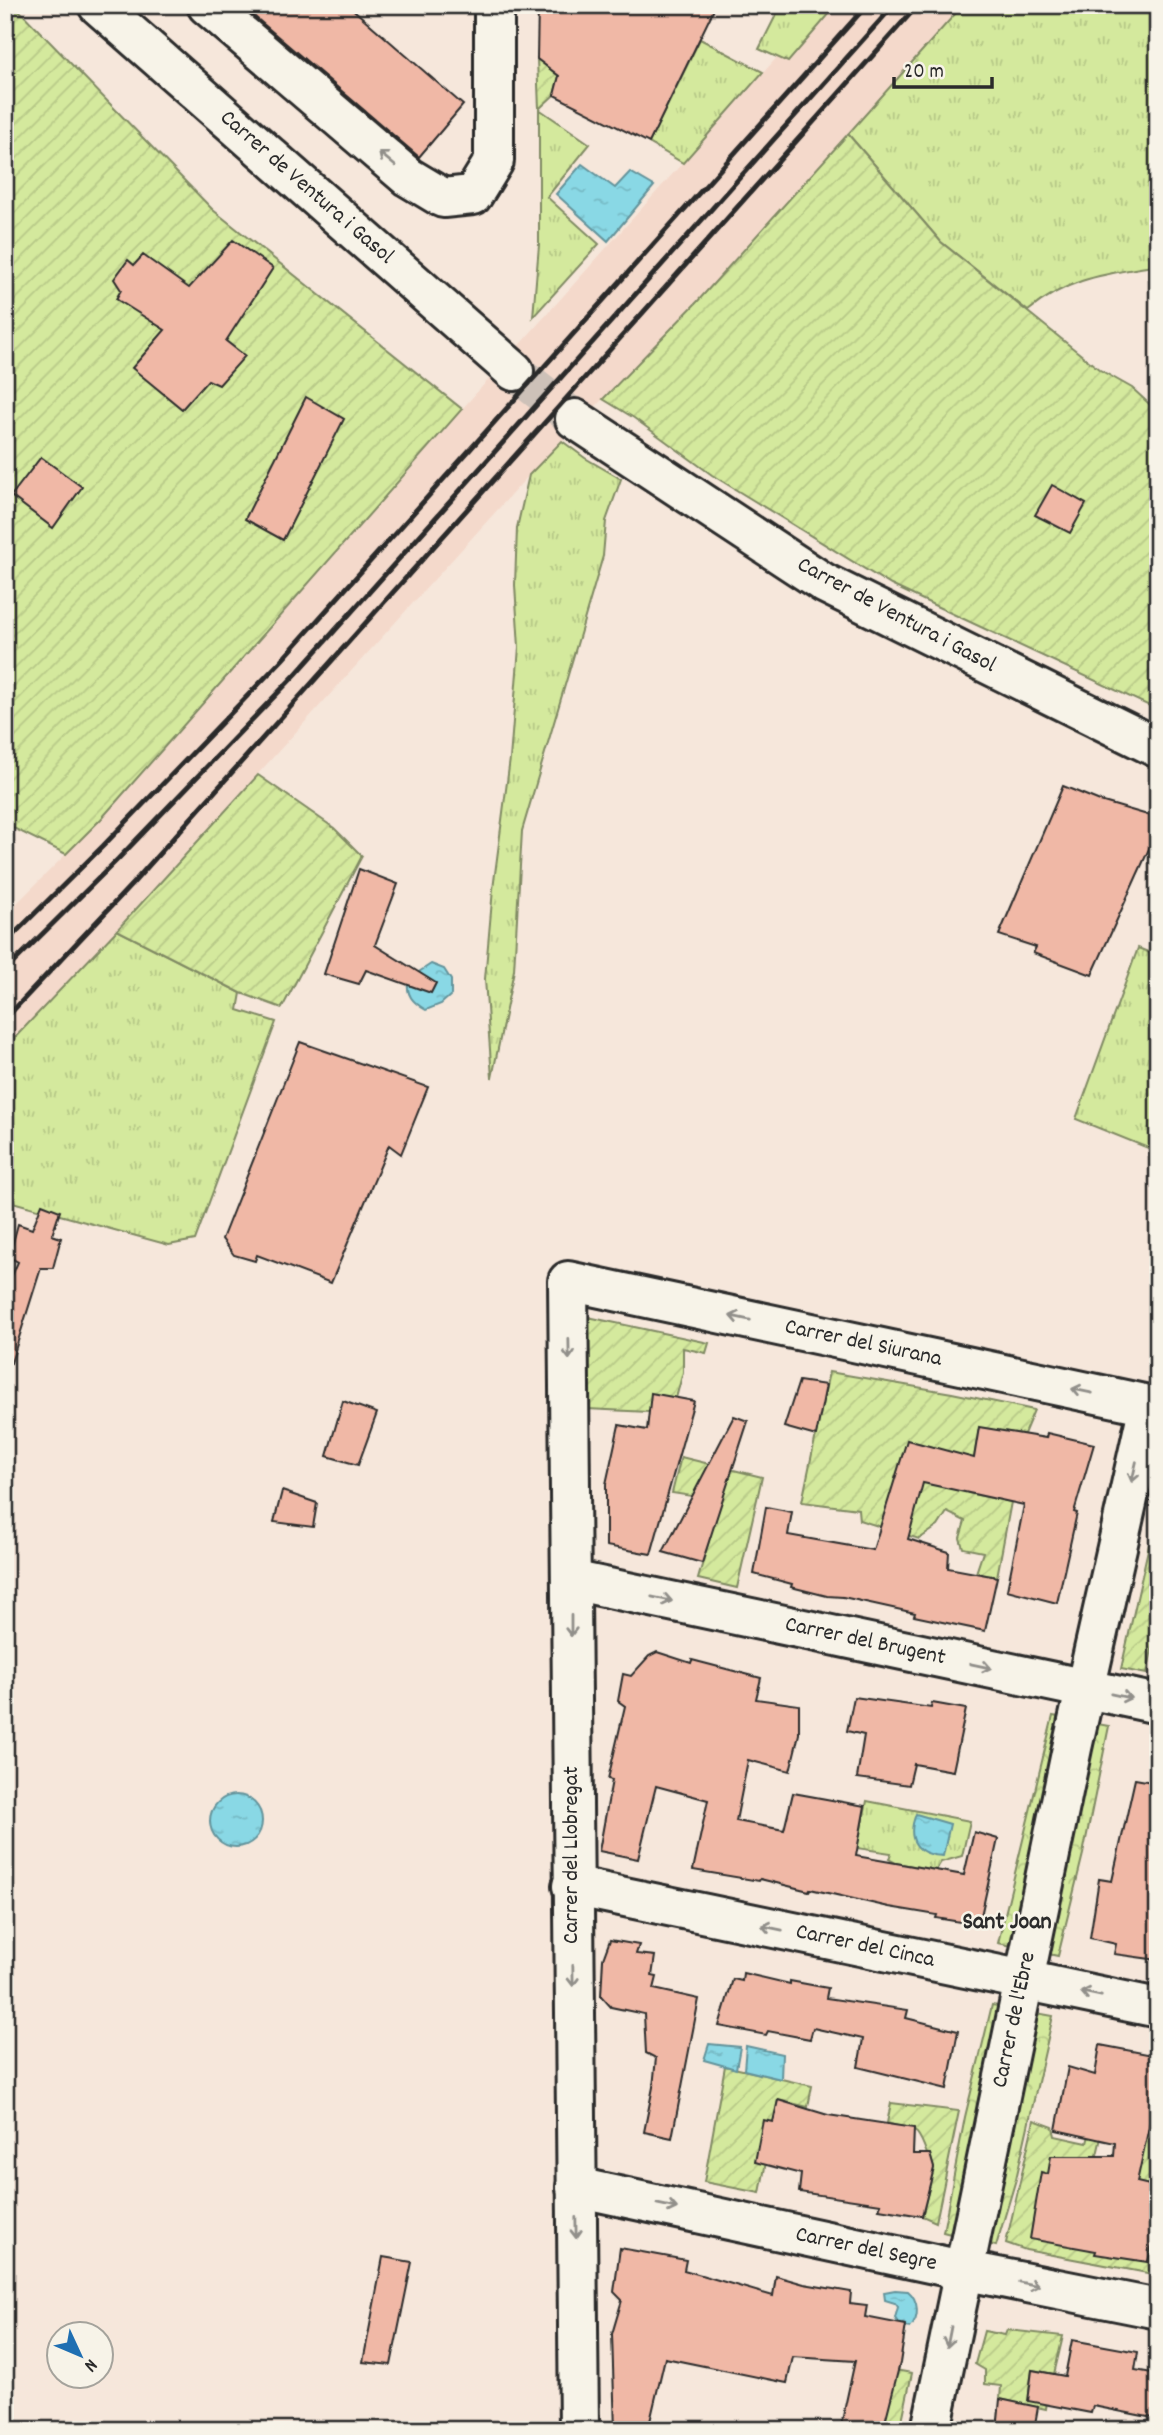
<svg xmlns="http://www.w3.org/2000/svg" width="1163" height="2435" font-family="Dekko,sans-serif">
  <style>
    .built { fill: #f4d9cb }
    .grass { fill: url(#grass-tufts); stroke: #808a64; stroke-width: 2 }
    .park { fill: url(#park-crowns); stroke: #808a64; stroke-width: 2 }
    .garden { fill: url(#garden-furrows); stroke: #808a64; stroke-width: 2 }
    .water { fill: url(#water-ripples); stroke: #63939b; stroke-width: 2 }
    .building { fill: #f0b8a6; stroke: #2b2b2b; stroke-width: 2 }
    .lines { fill: none; stroke-linecap: round; stroke-linejoin: round }
    .minor-tunnel { stroke: #cdc1b8; stroke-width: 38; stroke-dasharray: 38 19; stroke-linecap: butt }
    .minor-casing { stroke: #2b2b2b; stroke-width: 44 }
    .minor { stroke: #f7f3e8; stroke-width: 38 }
    .rail { stroke: #2b2b2b; stroke-width: 5 }
    .oneway { stroke: #918f8a }
    .labels { text-anchor: middle; dominant-baseline: central; stroke-width: 5; stroke-linejoin: round; paint-order: stroke }
    .street-label { font-size: 23px; fill: #2b2b2b; stroke: #f7f3e8 }
    .neighbourhood-label { font-size: 24px; font-weight: bold; fill: #2b2b2b; stroke: #f7f3e8 }
  </style>
  <defs>
    <pattern id="grass-tufts" width="24" height="20" patternUnits="userSpaceOnUse" patternTransform="scale(1.75)"><rect width="24" height="20" fill="#d4e99d"/><path d="M3 7l-1-3M5 7V3M7 7l1-3M15 17l-1-3M17 17v-4M19 17l1-3" fill="none" stroke="#b6c887"/></pattern>
    <pattern id="park-crowns" width="20" height="18" patternUnits="userSpaceOnUse" patternTransform="scale(1.75)"><rect width="20" height="18" fill="#d4e99d"/><path d="M2 6a3 3 0 1 1 6 0M12 15a3 3 0 1 1 6 0" fill="none" stroke="#b6c887"/></pattern>
    <pattern id="garden-furrows" width="10" height="10" patternUnits="userSpaceOnUse" patternTransform="scale(1.75)"><rect width="10" height="10" fill="#d4e99d"/><path d="M-1 1l2-2M0 10L10 0M9 11l2-2" fill="none" stroke="#b6c887"/></pattern>
    <pattern id="water-ripples" width="26" height="14" patternUnits="userSpaceOnUse" patternTransform="scale(1.75)"><rect width="26" height="14" fill="#89d8e5"/><path d="M2 4q2-2 4 0t4 0M15 11q2-2 4 0t4 0" fill="none" stroke="#76bac5"/></pattern>
  </defs>
  <rect width="100%" height="100%" fill="#f6e7db"/>
  <filter id="ink" filterUnits="userSpaceOnUse"><feTurbulence type="fractalNoise" baseFrequency=".0143" numOctaves="2"/><feDisplacementMap in="SourceGraphic" scale="14" xChannelSelector="R" yChannelSelector="G"/><feConvolveMatrix kernelMatrix="1 2 1 2 8 2 1 2 1" color-interpolation-filters="sRGB"/></filter>
  <g filter="url(#ink)">
    <polygon class="built" points="824,5 963,5 697,302 529,475 91,958 5,1048 5,915 101,819 462,409"/>
    <g class="grass">
      <polygon points="781,5 837,5 788,62 759,49"/>
      <path d="M963 5H1158V96L1151 107 1158 112V265C1107 274 1069 277 1028 311L941 242 848 134Z"/>
      <polygon points="700,39 763,72 683,163 649,143"/>
      <polygon points="539,109 590,144 547,197 599,244 533,317 539,245"/>
      <polygon points="562,441 585,458 621,479 606,521 603,556 522,831 514,970 492,1078 485,979 493,889 510,759 519,647 515,585 517,528 529,475"/>
      <polygon points="117,930 241,993 238,1010 276,1022 195,1240 169,1245 5,1200 5,1048"/>
      <polygon points="1138,948 1158,956 1158,1152 1076,1119"/>
      <polygon points="867,1801 970,1821 962,1856 941,1862 936,1870 896,1863 889,1859 891,1853 857,1848"/>
    </g>
    <g class="park">
      <polygon points="1053,1716 1109,1726 1083,1854 1058,1956 998,1943"/>
      <polygon points="992,2005 1053,2016 1016,2179 996,2246 943,2232 965,2117"/>
    </g>
    <g class="garden">
      <polygon points="5,5 14,5 213,210 462,409 101,819 66,854 5,824"/>
      <polygon points="537,59 559,76 554,95 539,109"/>
      <polygon points="848,134 941,242 1100,370 1132,388 1158,412 1158,710 891,585 712,475 634,418 603,399 697,302"/>
      <polygon points="258,775 334,828 362,856 282,1008 241,993 117,930"/>
      <polygon points="588,1317 709,1343 706,1353 683,1348 683,1372 676,1398 649,1412 587,1409"/>
      <polygon points="829,1372 952,1393 1034,1410 1024,1434 979,1428 968,1493 1011,1502 997,1577 976,1573 983,1552 963,1548 960,1538 965,1521 947,1512 938,1526 919,1539 859,1520 858,1509 802,1502"/>
      <polygon points="681,1457 762,1477 737,1588 698,1579 714,1523 718,1500 672,1493"/>
      <polygon points="1149,1545 1158,1547 1158,1620 1147,1674 1121,1669"/>
      <polygon points="725,2066 812,2086 808,2107 778,2100 760,2193 704,2182"/>
      <path d="M891 2103 959 2111 936 2222 922 2216 934 2168 930 2155 927 2154C916 2123 915 2132 887 2123Z"/>
      <polygon points="1119,2115 1158,2124 1158,2275 1026,2250 1006,2243 1034,2120 1053,2127 1055,2136 1087,2143 1092,2124 1103,2129 1096,2159 1139,2170 1147,2135"/>
      <polygon points="1007,2330 1063,2336 1054,2374 1032,2370 1029,2391 1048,2394 1046,2409 1000,2399 1001,2386 985,2384 985,2370 975,2364 984,2331 1005,2335"/>
      <polygon points="895,2370 912,2373 900,2430 883,2430"/>
    </g>
    <g class="water">
      <polygon points="582,164 615,188 630,172 654,186 608,241 556,194"/>
      <path d="M431 964 444 969 451 980V995L441 1004 426 1010C412 1002 406 995 408 979Z"/>
      <circle cx="236" cy="1821" r="26"/>
      <path d="M916 1814 950 1824 943 1856C916 1855 906 1839 916 1814Z"/>
      <polygon points="709,2044 740,2047 736,2069 704,2060"/>
      <polygon points="746,2046 782,2054 781,2079 744,2070"/>
      <path d="M895 2290 908 2291C919 2300 920 2318 910 2328L899 2324 895 2318 898 2307 895 2303 885 2300 884 2292Z"/>
    </g>
    <g class="building">
      <polygon points="241,5 348,5 463,105 419,157"/>
      <polygon points="538,5 716,5 649,143 554,95 559,76 537,59"/>
      <polygon points="233,240 273,268 226,341 245,356 219,385 208,380 182,409 132,368 165,330 116,299 121,290 114,279 128,260 134,265 143,255 189,288"/>
      <polygon points="306,397 344,419 283,540 245,519"/>
      <polygon points="41,457 82,487 53,528 11,496"/>
      <polygon points="1052,485 1086,504 1070,533 1035,515"/>
      <polygon points="1063,786 1100,801 1158,818 1158,829 1092,975 1033,953 1036,947 999,935"/>
      <polygon points="359,869 398,884 375,945 436,983 431,993 366,970 359,984 324,974"/>
      <polygon points="300,1042 428,1087 401,1154 389,1145 331,1283 257,1255 255,1261 234,1255 222,1239"/>
      <polygon points="42,1204 60,1211 52,1235 61,1238 53,1268 41,1268 11,1363 5,1362 5,1291 18,1262 9,1257 18,1224 32,1229"/>
      <polygon points="799,1381 826,1385 816,1436 784,1427"/>
      <polygon points="651,1393 694,1401 651,1554 606,1546 606,1484 619,1425 647,1430"/>
      <polygon points="343,1401 377,1413 358,1465 327,1456"/>
      <polygon points="734,1416 748,1421 702,1563 663,1552"/>
      <polygon points="979,1427 1046,1438 1047,1433 1094,1444 1074,1512 1077,1513 1057,1603 1007,1590 1024,1505 923,1483 908,1539 949,1552 948,1568 997,1577 985,1631 914,1616 915,1613 843,1597 827,1596 791,1587 792,1584 754,1574 766,1507 792,1512 788,1535 873,1550 907,1440 974,1458"/>
      <polygon points="282,1491 317,1503 313,1527 274,1522"/>
      <polygon points="657,1652 691,1663 692,1660 761,1678 756,1699 799,1705 799,1734 790,1771 748,1760 736,1821 784,1830 793,1793 865,1806 856,1856 964,1875 974,1832 998,1839 979,1925 936,1918 937,1915 889,1907 810,1889 809,1891 760,1879 759,1881 693,1870 708,1800 656,1786 638,1859 599,1851 612,1780 608,1779 625,1706 618,1701 623,1674 631,1676 649,1656"/>
      <polygon points="854,1697 931,1708 932,1703 966,1709 953,1771 914,1764 909,1785 857,1778 864,1735 847,1731"/>
      <polygon points="1135,1779 1158,1783 1158,1960 1114,1954 1116,1944 1090,1938 1099,1879 1112,1881"/>
      <polygon points="610,1940 639,1945 636,1954 655,1956 652,1976 657,1977 654,1989 699,1999 672,2138 644,2132 653,2087 656,2058 646,2053 644,2014 611,2007 601,1996 603,1959"/>
      <polygon points="743,1973 790,1984 790,1981 828,1988 826,1998 908,2010 906,2018 958,2031 947,2089 858,2067 863,2039 813,2028 810,2039 768,2031 766,2035 719,2026 733,1979 742,1981"/>
      <polygon points="1100,2045 1158,2056 1158,2124 1150,2122 1137,2182 1158,2187 1158,2215 1148,2262 1095,2254 1096,2251 1030,2239 1041,2172 1048,2174 1051,2156 1114,2156 1115,2143 1056,2130 1068,2067 1095,2075"/>
      <polygon points="778,2100 828,2115 914,2128 913,2154 930,2154 934,2168 922,2216 879,2209 881,2204 799,2192 801,2174 755,2162 763,2120 773,2122"/>
      <polygon points="620,2248 686,2260 684,2270 773,2296 776,2276 804,2284 851,2292 850,2303 867,2305 865,2317 906,2325 900,2363 883,2430 840,2430 855,2361 793,2357 787,2383 665,2358 648,2430 615,2430 612,2334 622,2300 614,2292"/>
      <polygon points="383,2257 412,2262 391,2365 363,2362"/>
      <polygon points="1072,2340 1138,2352 1135,2370 1158,2374 1158,2419 1093,2406 1091,2413 1028,2401 1032,2370 1065,2376"/>
      <polygon points="1000,2399 1038,2407 1034,2430 997,2430"/>
    </g>
    <g class="lines">
      <polyline class="minor-tunnel" points="514,371 575,419"/>
      <g class="minor-casing">
        <g id="minor">
          <polyline points="98,5 514,371"/>
          <polyline points="207,5 408,177 443,198 473,195 494,161 494,5"/>
          <polyline points="575,419 824,583 1158,748"/>
          <polyline points="571,1580 1158,1704"/>
          <polyline points="572,1886 1158,2008"/>
          <polyline points="576,2187 962,2270 1158,2309"/>
          <polyline points="579,2430 568,1281 1158,1407"/>
          <polyline points="931,2430 1072,1748 1149,1405"/>
        </g>
      </g>
      <use href="#minor" class="minor"/>
      <g class="rail">
        <polyline points="5,943 103,846 282,660 867,5"/>
        <polyline points="5,971 118,859 296,674 894,5"/>
        <polyline points="5,1019 134,882 918,5"/>
      </g>
    </g>
    <defs><path id="oneway-shaft" d="M-6 0H5M1.5-3L5.5 0L1.5 3" fill="none" stroke-width="1.6" stroke-linecap="round" stroke-linejoin="round" transform="scale(1.75)"/></defs>
    <g class="oneway">
      <use href="#oneway-shaft" transform="translate(387 159) rotate(-140)"/>
      <use href="#oneway-shaft" transform="translate(740 1318) rotate(-168)"/>
      <use href="#oneway-shaft" transform="translate(569 1349) rotate(89)"/>
      <use href="#oneway-shaft" transform="translate(1082 1391) rotate(-168)"/>
      <use href="#oneway-shaft" transform="translate(1134 1472) rotate(103)"/>
      <use href="#oneway-shaft" transform="translate(662 1599) rotate(12)"/>
      <use href="#oneway-shaft" transform="translate(571 1626) rotate(90)"/>
      <use href="#oneway-shaft" transform="translate(981 1666) rotate(12)"/>
      <use href="#oneway-shaft" transform="translate(1121 1696) rotate(12)"/>
      <use href="#oneway-shaft" transform="translate(772 1928) rotate(-168)"/>
      <use href="#oneway-shaft" transform="translate(573 1976) rotate(89)"/>
      <use href="#oneway-shaft" transform="translate(1091 1994) rotate(-168)"/>
      <use href="#oneway-shaft" transform="translate(667 2206) rotate(12)"/>
      <use href="#oneway-shaft" transform="translate(576 2228) rotate(89)"/>
      <use href="#oneway-shaft" transform="translate(1029 2284) rotate(11)"/>
      <use href="#oneway-shaft" transform="translate(949 2337) rotate(101)"/>
    </g>
  </g>
  <g class="labels">
    <g class="street-label">
      <text transform="translate(306 188) rotate(41)">Carrer de Ventura i Gasol</text>
      <text transform="translate(896 616) rotate(28)">Carrer de Ventura i Gasol</text>
      <text transform="translate(863 1344) rotate(12)">Carrer del Siurana</text>
      <text transform="translate(865 1642) rotate(12)">Carrer del Brugent</text>
      <text transform="translate(572 1855) rotate(-90)">Carrer del Llobregat</text>
      <text transform="translate(865 1947) rotate(12)">Carrer del Cinca</text>
      <text transform="translate(1015 2020) rotate(-78)">Carrer de l'Ebre</text>
      <text transform="translate(866 2250) rotate(12)">Carrer del Segre</text>
    </g>
    <g class="neighbourhood-label">
      <text x="1007" y="1923">Sant Joan</text>
    </g>
  </g>
  <rect width="1163" height="2435" fill="none" stroke="#f7f3e8" stroke-width="28"/>
  <rect x="14" y="14" width="1135" height="2407" fill="none" stroke="#2b2b2b" stroke-width="2.5" filter="url(#ink)"/>
  <g transform="translate(80 2355) rotate(134)"><circle r="33" fill="#f7f3e8" stroke="#a5a39c" stroke-width="2"/>
  <path d="M0-5L12 26L0 18L-12 26Z" fill="#1f6fb2"/>
  <text y="-10" font-size="19" font-weight="bold" text-anchor="middle" fill="#2b2b2b">N</text>
  </g>
  <path d="M894 77v10h98v-10" fill="none" stroke="#2b2b2b" stroke-width="3.5"/>
  <text x="904" y="77" font-size="21" fill="#2b2b2b" stroke="#f7f3e8" stroke-width="5" paint-order="stroke">20 m</text>
</svg>
